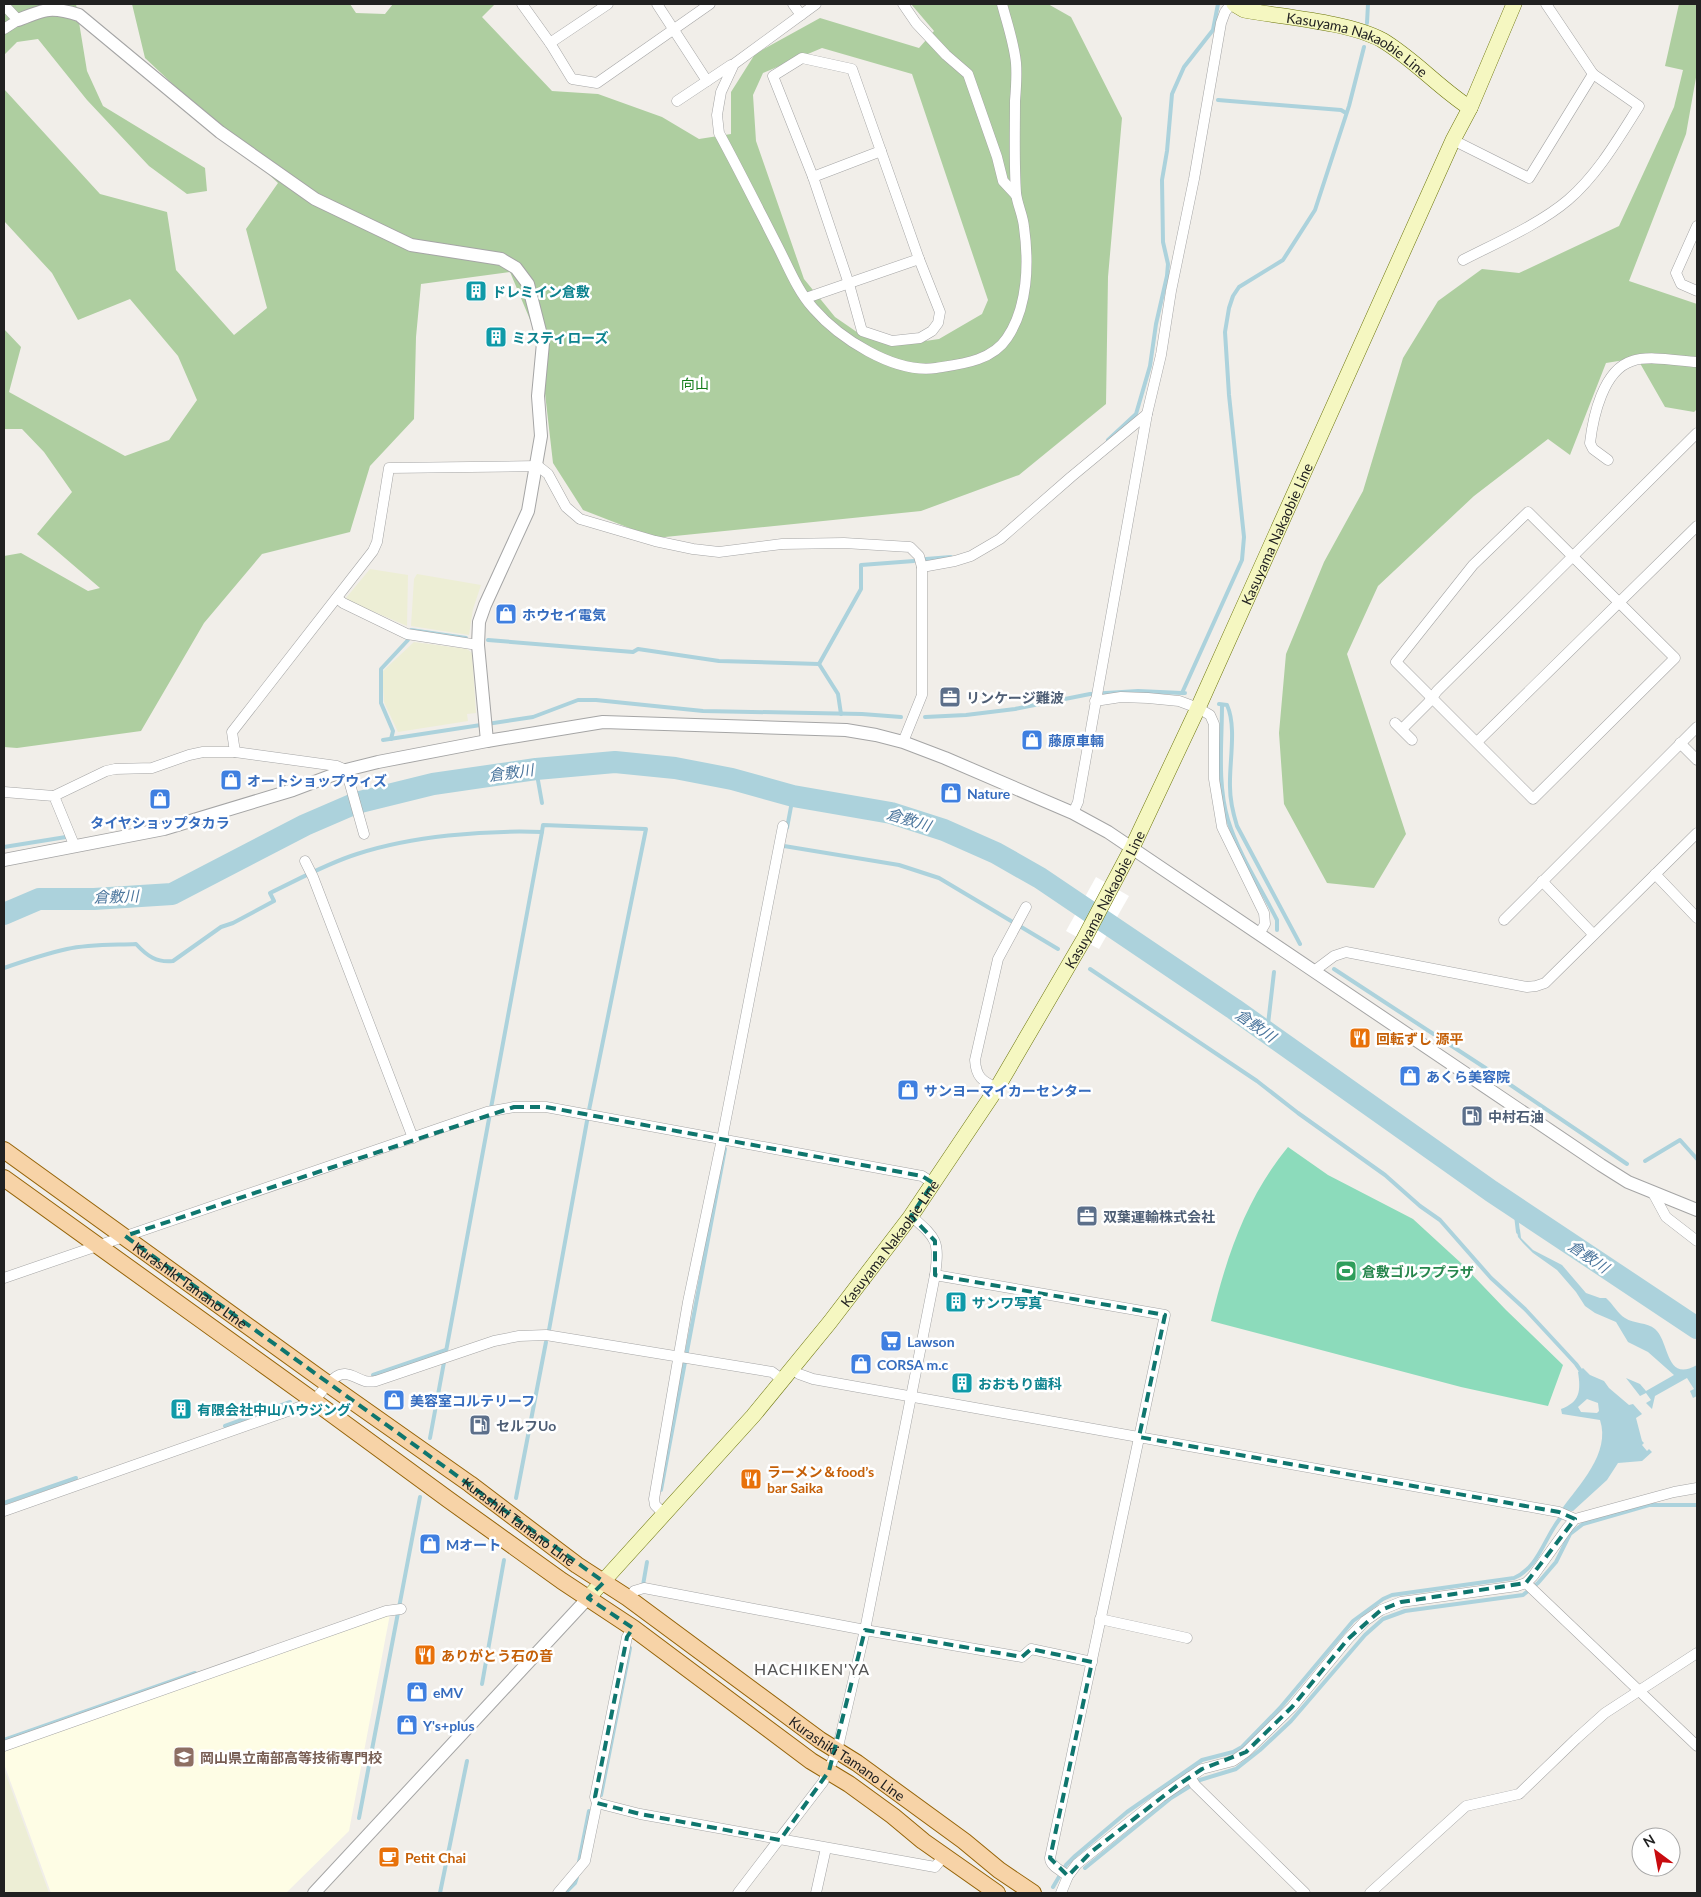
<svg xmlns="http://www.w3.org/2000/svg" width="1701" height="1897" font-family="Lato,'Noto Sans JP',sans-serif">
  <style>
    .education { fill: #fefde5 }
    .farmland { fill: #edeed5 }
    .forest { fill: #aecea0; fill-rule: evenodd }
    .pitch { fill: #8cdbbb }
    .water { fill: #acd2dc; fill-rule: evenodd }
    .pier { fill: #fff }
    .lines { fill: none; stroke-linecap: round; stroke-linejoin: round }
    .stream { stroke: #acd2dc; stroke-width: 4 }
    .river { stroke: #acd2dc; stroke-width: 22 }
    .minor-casing { stroke: #a5a5a5; stroke-width: 11 }
    .tertiary-casing { stroke: #a5a5a5; stroke-width: 14 }
    .secondary-casing { stroke: #6c750b; stroke-width: 16 }
    .primary-casing { stroke: #966408; stroke-width: 18 }
    .minor { stroke: #fff; stroke-width: 10 }
    .tertiary { stroke: #fff; stroke-width: 12 }
    .secondary { stroke: #f5f7c1; stroke-width: 15 }
    .primary { stroke: #f7d3a7; stroke-width: 16 }
    .marked { fill: none; stroke: #0f766e; stroke-width: 4; stroke-dasharray: 10 6; stroke-linejoin: round }
    .labels { text-anchor: middle; dominant-baseline: central; stroke-width: 5; stroke-linejoin: round; paint-order: stroke }
    .street-label { font-size: 14px; fill: #212121; stroke: #fff }
    .culture-label { font-size: 14px; font-weight: bold; fill: #0d838f; stroke: #fff; text-anchor: start }
    .park-label { font-size: 14px; fill: #127d19; stroke: #fff }
    .shop-label { font-size: 14px; font-weight: bold; fill: #366cbe; stroke: #fff; text-anchor: start }
    .service-label { font-size: 14px; font-weight: bold; fill: #4e5e75; stroke: #fff; text-anchor: start }
    .food-label { font-size: 14px; font-weight: bold; fill: #c56008; stroke: #fff; text-anchor: start }
    .leisure-label { font-size: 14px; font-weight: bold; fill: #27864d; stroke: #fff; text-anchor: start }
    .education-label { font-size: 14px; font-weight: bold; fill: #785e54; stroke: #fff; text-anchor: start }
    .water-label { font-size: 15px; font-style: italic; fill: #4c769d; stroke: #fff }
    .quarter-label { font-size: 16px; letter-spacing: 1px; fill: #545454; stroke: #fff }
  </style>
  <rect width="100%" height="100%" fill="#f1eee9"/>
  <polygon class="education" points="390,1614 349,1831 286,1893 51,1893 4,1764 4,1749"/>
  <g class="farmland">
    <polygon points="370,569 408,575 407,626 351,602 346,598"/>
    <polygon points="417,574 481,585 473,609 469,635 411,626 414,579"/>
    <polygon points="414,642 467,649 472,653 476,713 467,714 468,721 398,732 384,702 382,672"/>
    <polygon points="4,1769 49,1893 4,1893"/>
  </g>
  <g class="forest">
    <polygon points="4,4 76,4 87,71 103,106 205,168 207,191 187,194 149,166 87,100 38,39 17,42 4,55"/>
    <path d="M132 4H350L356 13 385 14 393 4H495L482 17 552 91 598 94 662 117 699 139 731 134V92L755 54 820 18 919 48 934 31 911 4H1048L1071 17 1122 118 1108 277 1106 404 1019 475 921 511 655 538 583 510 553 463 539 341 510 272 421 284 416 337 414 419 370 466 350 532 262 554 204 623 141 731 17 748 4 747V556L21 553 88 591 100 588 37 534 72 492 44 452 22 429H4V329L21 347 9 392 125 456 169 440 197 400 178 356 130 299 78 320 52 273 4 221V89L100 194 167 212 176 270 234 335 267 308 246 229 278 183 145 58ZM822 48 912 74 988 300 982 314 939 339 898 345 864 337 835 317 804 279 756 141 753 95 763 73Z"/>
    <polygon points="1679,4 1697,4 1697,72 1686,134 1629,281 1697,304 1697,409 1694,412 1665,407 1637,358 1606,363 1570,455 1548,439 1474,496 1378,586 1347,654 1406,834 1374,888 1327,883 1284,804 1279,733 1286,654 1324,562 1363,491 1403,358 1438,301 1482,269 1519,273 1619,226 1674,107 1683,70 1665,66"/>
  </g>
  <path class="pitch" d="M1288 1147 1328 1175 1413 1219 1461 1263 1506 1310 1563 1365 1548 1406 1461 1387 1211 1321C1226 1258 1246 1198 1288 1147Z"/>
  <g class="water">
    <path d="M1516 1226 1520 1230 1521 1238 1533 1250 1562 1265 1586 1293 1600 1298H1606C1613 1304 1618 1314 1625 1318 1634 1324 1647 1322 1655 1329 1670 1342 1665 1383 1697 1365V1396L1693 1398 1690 1391 1694 1389 1687 1378 1655 1396 1652 1409 1646 1403 1651 1400 1646 1393 1640 1396 1626 1378 1640 1384 1646 1391 1674 1375 1648 1352 1628 1342 1616 1322 1595 1313 1585 1306 1576 1292 1557 1270 1533 1253 1523 1243 1518 1237Z"/>
    <path d="M1583 1368 1590 1375 1604 1381 1609 1388 1629 1405 1633 1404 1642 1414 1636 1418 1642 1441 1644 1443 1642 1445 1647 1451 1649 1449 1652 1452 1642 1461 1618 1463 1607 1480 1573 1511 1561 1510C1579 1485 1611 1453 1600 1420L1562 1414 1561 1409C1580 1402 1581 1391 1578 1372ZM1587 1399 1598 1403 1599 1411 1597 1413 1581 1412 1578 1407Z"/>
  </g>
  <polygon class="pier" points="1096,877 1129,896 1099,949 1066,931"/>
  <g class="lines">
    <g class="stream">
      <polyline points="1367,23 1368,4"/>
      <polyline points="1218,100 1341,110 1346,113"/>
      <polyline points="1108,440 1136,414 1150,366 1156,324 1167,276 1168,264 1163,242 1162,180 1167,151 1172,94 1184,67 1213,30 1218,4"/>
      <polyline points="926,559 951,557"/>
      <polyline points="411,630 466,638"/>
      <polyline points="488,640 633,652 638,649 719,661 819,664 838,694 841,714"/>
      <polyline points="819,664 861,589 861,565 914,561"/>
      <polyline points="1185,693 1182,693 1242,560 1244,537 1229,395 1225,332 1229,308 1233,296 1239,287 1283,260 1315,210 1349,106 1364,47"/>
      <path d="M1219 704 1227 705C1237 727 1229 763 1230 787 1230 801 1233 813 1237 826L1300 944"/>
      <path d="M1222 705C1222 742 1217 784 1228 820 1239 855 1261 888 1277 920V930"/>
      <polyline points="925,717 966,715 1015,709 1090,694 1138,691 1182,693"/>
      <polyline points="391,739 393,731 381,703 381,669 408,640"/>
      <polyline points="383,740 533,717 578,700 596,700 703,711 862,714 901,717"/>
      <polyline points="536,769 542,803"/>
      <polyline points="787,828 793,796"/>
      <polyline points="784,846 899,865 939,878 1058,949"/>
      <polyline points="4,847 66,837"/>
      <path d="M4 968C24 961 45 954 67 949 89 944 113 945 136 944 147 956 157 963 173 961L221 927 233 923 274 901 270 893C297 880 328 863 357 854 412 836 484 830 542 832L543 825 646 829 589 1110 549 1330"/>
      <polyline points="1090,969 1257,1081 1298,1113 1385,1175 1420,1206 1440,1220 1491,1278 1525,1309 1576,1364 1583,1374"/>
      <polyline points="1334,969 1487,1069 1627,1164"/>
      <polyline points="1267,1033 1274,972"/>
      <polyline points="1645,1161 1680,1140 1697,1159"/>
      <polyline points="1515,1207 1518,1232"/>
      <polyline points="373,1375 446,1350"/>
      <polyline points="225,1426 290,1402"/>
      <polyline points="430,1438 542,832"/>
      <polyline points="661,1490 725,1149"/>
      <polyline points="516,1498 546,1342"/>
      <polyline points="4,1503 76,1478"/>
      <polyline points="643,1585 647,1562"/>
      <polyline points="482,1684 504,1560"/>
      <polyline points="4,1740 195,1673"/>
      <polyline points="601,1795 630,1648"/>
      <polyline points="359,1818 420,1497"/>
      <polyline points="579,1862 589,1811"/>
      <polyline points="1085,1868 1171,1798 1200,1780 1236,1769 1260,1750 1291,1721 1365,1635 1383,1619 1405,1611 1523,1595 1538,1583 1556,1562 1570,1534 1583,1524 1649,1505 1697,1505"/>
      <path d="M1053 1887 1066 1865 1075 1856 1127 1812 1202 1760 1233 1752 1242 1747 1280 1708 1353 1621 1383 1599 1392 1595 1514 1578C1540 1567 1545 1534 1563 1515"/>
      <polyline points="440,1893 467,1761"/>
      <polyline points="565,1893 575,1883 577,1877"/>
    </g>
    <polyline class="river" points="4,914 39,899 94,899 172,894 305,825 356,803 433,784 536,769 615,762 675,768 732,779 793,796 891,813 944,830 996,853 1040,878 1234,1009 1491,1191 1697,1328"/>
    <g class="minor-casing">
      <g id="minor">
        <polyline points="522,4 550,43 572,79 597,83 710,4"/>
        <polyline points="657,4 707,81 677,101"/>
        <polyline points="793,4 801,15"/>
        <path d="M816 4 734 64 721 92 717 115 719 133C739 170 758 208 777 245 788 266 797 290 813 308 839 338 894 374 936 368 961 364 992 361 1007 338 1028 307 1029 263 1024 227 1023 215 1017 204 1016 193 1014 163 1015 132 1015 101 1016 89 1017 76 1016 63 1014 43 1007 23 1002 4"/>
        <polyline points="903,4 916,23 946,55 968,74 997,157 1003,181 1016,195"/>
        <polyline points="4,5 18,20 4,29"/>
        <polyline points="550,43 608,4"/>
        <polygon points="802,58 852,69 919,259 940,312 938,323 932,331 920,338 892,341 862,331 849,284 813,177 773,76"/>
        <polyline points="707,81 731,65"/>
        <polyline points="1453,140 1529,178 1593,74 1546,4"/>
        <polyline points="813,177 881,151"/>
        <polyline points="1697,226 1676,273 1681,284 1697,291"/>
        <path d="M1463 260C1496 243 1540 224 1568 200 1598 174 1618 139 1639 106L1593 74"/>
        <polyline points="806,298 919,259"/>
        <path d="M1608 460 1593 449 1590 443C1593 417 1603 370 1632 361 1649 355 1678 361 1697 362"/>
        <polygon points="1528,512 1675,658 1533,799 1396,662 1473,565"/>
        <polyline points="922,567 955,561 971,556 1000,539 1071,477 1147,414"/>
        <polyline points="337,598 343,603 407,634 478,645"/>
        <polyline points="1095,701 1121,697 1148,698 1179,701 1198,708 1210,715 1214,724 1214,779 1222,827 1264,913 1265,924 1259,934"/>
        <polyline points="1395,723 1412,740"/>
        <polyline points="1402,729 1428,703 1437,691 1697,433"/>
        <polyline points="1477,742 1697,526"/>
        <polyline points="1680,743 1697,760"/>
        <polyline points="235,752 232,732 373,551 377,542 389,468 538,466 548,474 566,507 580,519 655,541 693,549 719,552 782,544 844,543 910,547 919,556 922,567 922,695 903,742"/>
        <polyline points="4,792 54,796 75,847"/>
        <polyline points="54,796 106,771 115,769 152,768 189,755 203,752 235,752 337,766 346,770 364,834"/>
        <polyline points="1073,813 1078,802 1147,414 1161,355 1171,291 1194,179 1221,23 1225,12 1231,4"/>
        <polyline points="305,861 313,877 413,1138"/>
        <polyline points="1655,874 1697,918"/>
        <polyline points="1542,881 1593,934"/>
        <polyline points="1504,920 1697,727"/>
        <polyline points="1314,971 1334,956 1346,952 1527,987 1536,986 1545,983 1697,833"/>
        <path d="M997 1088C982 1081 976 1077 975 1060L998 959 1026 907"/>
        <polyline points="1653,1193 1666,1217 1697,1241"/>
        <path d="M935 1275 1165 1315 1050 1858C1050 1866 1062 1871 1068 1876"/>
        <polyline points="4,1278 487,1112 514,1107 546,1107 922,1176 933,1183"/>
        <polyline points="792,1368 799,1374 813,1379 1559,1512 1575,1519"/>
        <path d="M4 1511 305 1405C308 1404 312 1402 315 1399 323 1392 333 1373 345 1374 357 1375 361 1384 376 1381L494 1341 519 1336 546 1335 772 1372 783 1380"/>
        <polyline points="664,1514 655,1505 654,1499 688,1302 722,1139 783,826"/>
        <polyline points="1526,1583 1697,1746"/>
        <polyline points="634,1591 644,1588 865,1630 1022,1657 1031,1649 1092,1662"/>
        <polyline points="1100,1619 1187,1638"/>
        <polyline points="4,1746 386,1611 401,1609"/>
        <polyline points="1190,1777 1195,1785 1305,1893"/>
        <polyline points="597,1803 640,1814 935,1867 944,1856"/>
        <polyline points="558,1893 585,1861 597,1803 595,1797 627,1637 633,1628"/>
        <path d="M738 1893 823 1782 837 1751 865 1630 935 1275C940 1240 936 1238 911 1216"/>
        <polyline points="816,1893 826,1848"/>
        <polyline points="1061,1893 1068,1876 1077,1864 1161,1797 1190,1777 1202,1769 1233,1761 1246,1752 1292,1707 1348,1639 1365,1621 1381,1610 1401,1602 1517,1586 1526,1583 1533,1576 1568,1527 1575,1519 1674,1492 1697,1488"/>
        <polyline points="1370,1893 1466,1806 1519,1794 1576,1739 1605,1713 1697,1653"/>
      </g>
    </g>
    <g class="tertiary-casing">
      <g id="tertiary">
        <path d="M18 20C45 9 51 6 79 15L220 132 315 199 411 245 501 259 516 268 528 284 543 343 538 396 541 436 528 511 485 605 479 622 478 645 487 741"/>
        <polyline points="4,860 164,829 293,790 346,770 378,762 487,741 603,722 846,730 876,735 903,742 945,758 1073,813 1108,832 1601,1165 1628,1182 1697,1210"/>
        <polyline points="314,1893 588,1598"/>
      </g>
    </g>
    <g class="secondary-casing">
      <g id="secondary">
        <path id="s1" d="M1234 4 1244 10C1282 17 1349 22 1382 40 1414 59 1439 88 1470 108"/>
        <path id="s2" d="M588 1598 753 1416 830 1322 911 1216 997 1088 1084 939 1132 848 1198 708 1453 140 1470 108 1514 4"/>
      </g>
    </g>
    <g class="primary-casing">
      <g id="primary">
        <path id="s3" d="M4 1150 328 1384 470 1484 577 1565 628 1598 820 1740 857 1763 964 1841 999 1870 1033 1893"/>
        <polyline points="4,1178 314,1401 449,1500 562,1581 633,1628 811,1761 849,1784 893,1816 923,1841 997,1893"/>
      </g>
    </g>
    <use href="#minor" class="minor"/>
    <use href="#tertiary" class="tertiary"/>
    <use href="#secondary" class="secondary"/>
    <use href="#primary" class="primary"/>
  </g>
  <path class="marked" d="M514 1107H546L922 1176 933 1183 911 1216 935 1241V1275L1165 1315 1139 1437 1559 1512 1575 1519 1526 1583 1401 1602 1381 1610 1348 1639 1292 1707 1246 1752 1202 1769 1178 1785 1091 1852 1068 1876 1050 1858 1092 1662 1031 1649 1022 1657 865 1630 829 1771 780 1840 640 1814 597 1803 595 1797 627 1637 633 1628 588 1598 604 1582 125 1236Z"/>
  <defs>
    <g id="building-square" transform="scale(1.125)"><rect x="-9" y="-9" width="18" height="18" rx="4" fill="#0f9aa8" stroke="#fff"/><path d="M-4-6H4V6H1V3H-1V6H-4ZM-2.5-4.3h1.7v1.8h-1.7ZM.8-4.3h1.7v1.8H.8ZM-2.5-1h1.7V.8h-1.7ZM.8-1h1.7V.8H.8Z" fill="#fff"/></g>
    <g id="shop-square" transform="scale(1.125)"><rect x="-9" y="-9" width="18" height="18" rx="4" fill="#3f7fe0" stroke="#fff"/><path d="M-5-2.5h2.3a2.7 3.5 0 0 1 5.4 0H5L5.5 6h-11ZM-1.5-2.5h3a1.5 2.3 0 0 0-3 0Z" fill="#fff"/></g>
    <g id="office-square" transform="scale(1.125)"><rect x="-9" y="-9" width="18" height="18" rx="4" fill="#5c6f8a" stroke="#fff"/><path d="M-6-3h4V-5.5h4V-3h4V5H-6ZM-1-4.5V-3h2v-1.5ZM-6 0V1H6V0Z" fill="#fff"/></g>
    <g id="restaurant-square" transform="scale(1.125)"><rect x="-9" y="-9" width="18" height="18" rx="4" fill="#e8710a" stroke="#fff"/><path d="M-5-6h1v4h1v-4h1v4h1v-4h1v5L-1.5 .5V6h-2V.5L-5-1ZM5-6V6H3V1.5H1.5Q1.5-4 5-6Z" fill="#fff"/></g>
    <g id="fuel-square" transform="scale(1.125)"><rect x="-9" y="-9" width="18" height="18" rx="4" fill="#5c6f8a" stroke="#fff"/><path d="M-5.5-6h7V0h2V4h1.3V-2.5L3-4.5l.8-.8L6-3V5H2.5V1h-1V6h-7ZM-4.2-4.7v3.2H.2V-4.7Z" fill="#fff"/></g>
    <g id="stadium-square" transform="scale(1.125)"><rect x="-9" y="-9" width="18" height="18" rx="4" fill="#2e9e5b" stroke="#fff"/><path d="M0-5a6.5 5 0 1 0 0 10a6.5 5 0 1 0 0-10ZM-3.5-1.8h7v3.6h-7Z" fill="#fff"/></g>
    <g id="supermarket-square" transform="scale(1.125)"><rect x="-9" y="-9" width="18" height="18" rx="4" fill="#3f7fe0" stroke="#fff"/><path d="M-6-5.5h2.5l.6 2H6L4.5 2H-2.5L-4.4-4H-6ZM-1.5 3.2a1.3 1.3 0 1 0 .1 0ZM3 3.2a1.3 1.3 0 1 0 .1 0Z" fill="#fff"/></g>
    <g id="university-square" transform="scale(1.125)"><rect x="-9" y="-9" width="18" height="18" rx="4" fill="#8d6e63" stroke="#fff"/><path d="M0-5L7-2L0 1L-7-2ZM-4 1L0 2.5L4 1V4Q0 6-4 4Z" fill="#fff"/></g>
    <g id="cafe-square" transform="scale(1.125)"><rect x="-9" y="-9" width="18" height="18" rx="4" fill="#e8710a" stroke="#fff"/><path d="M-5.5-4.5H6V0H3Q3 3.5 0 3.5H-2.5Q-5.5 3.5-5.5 0ZM3-3.2v2h1.7v-2ZM-6 4.5H4V6H-6Z" fill="#fff"/></g>
  </defs>
  <g fill-rule="evenodd">
    <use href="#building-square" x="476" y="291"/>
    <use href="#building-square" x="496" y="337"/>
    <use href="#shop-square" x="506" y="614"/>
    <use href="#office-square" x="950" y="697"/>
    <use href="#shop-square" x="1032" y="740"/>
    <use href="#shop-square" x="231" y="780"/>
    <use href="#shop-square" x="951" y="793"/>
    <use href="#shop-square" x="160" y="799"/>
    <use href="#restaurant-square" x="1360" y="1038"/>
    <use href="#shop-square" x="1410" y="1076"/>
    <use href="#shop-square" x="908" y="1090"/>
    <use href="#fuel-square" x="1472" y="1116"/>
    <use href="#office-square" x="1087" y="1216"/>
    <use href="#stadium-square" x="1346" y="1271"/>
    <use href="#building-square" x="956" y="1302"/>
    <use href="#supermarket-square" x="891" y="1341"/>
    <use href="#shop-square" x="861" y="1364"/>
    <use href="#building-square" x="962" y="1383"/>
    <use href="#shop-square" x="394" y="1400"/>
    <use href="#building-square" x="181" y="1409"/>
    <use href="#fuel-square" x="480" y="1425"/>
    <use href="#restaurant-square" x="751" y="1479"/>
    <use href="#shop-square" x="430" y="1544"/>
    <use href="#restaurant-square" x="425" y="1655"/>
    <use href="#shop-square" x="417" y="1692"/>
    <use href="#shop-square" x="407" y="1725"/>
    <use href="#university-square" x="184" y="1757"/>
    <use href="#cafe-square" x="389" y="1857"/>
  </g>
  <g class="labels">
    <g class="street-label">
      <text stroke="none"><textPath href="#s1" startOffset="132">Kasuyama Nakaobie Line</textPath></text>
      <text stroke="none"><textPath href="#s2" startOffset="1276">Kasuyama Nakaobie Line</textPath></text>
      <text stroke="none"><textPath href="#s2" startOffset="872">Kasuyama Nakaobie Line</textPath></text>
      <text stroke="none"><textPath href="#s2" startOffset="466">Kasuyama Nakaobie Line</textPath></text>
      <text stroke="none"><textPath href="#s3" startOffset="230">Kurashiki Tamano Line</textPath></text>
      <text stroke="none"><textPath href="#s3" startOffset="635">Kurashiki Tamano Line</textPath></text>
      <text stroke="none"><textPath href="#s3" startOffset="1040">Kurashiki Tamano Line</textPath></text>
    </g>
    <g class="culture-label">
      <text x="492" y="291">ドレミイン倉敷</text>
      <text x="512" y="337">ミスティローズ</text>
      <text x="972" y="1302">サンワ写真</text>
      <text x="978" y="1383">おおもり歯科</text>
      <text x="197" y="1409">有限会社中山ハウジング</text>
    </g>
    <g class="park-label">
      <text x="695" y="383">向山</text>
    </g>
    <g class="shop-label">
      <text x="522" y="614">ホウセイ電気</text>
      <text x="1048" y="740">藤原車輛</text>
      <text x="247" y="780">オートショップウィズ</text>
      <text x="967" y="793">Nature</text>
      <text x="160" y="822" text-anchor="middle">タイヤショップタカラ</text>
      <text x="1426" y="1076">あくら美容院</text>
      <text x="924" y="1090">サンヨーマイカーセンター</text>
      <text x="907" y="1341">Lawson</text>
      <text x="877" y="1364">CORSA m.c</text>
      <text x="410" y="1400">美容室コルテリーフ</text>
      <text x="446" y="1544">Mオート</text>
      <text x="433" y="1692">eMV</text>
      <text x="423" y="1725">Y's+plus</text>
    </g>
    <g class="service-label">
      <text x="966" y="697">リンケージ難波</text>
      <text x="1488" y="1116">中村石油</text>
      <text x="1103" y="1216">双葉運輸株式会社</text>
      <text x="496" y="1425">セルフUo</text>
    </g>
    <g class="food-label">
      <text x="1376" y="1038">回転ずし 源平</text>
      <text x="767" y="1471">ラーメン＆food’s<tspan x="767" dy="16">bar Saika</tspan></text>
      <text x="441" y="1655">ありがとう石の音</text>
      <text x="405" y="1857">Petit Chai</text>
    </g>
    <g class="leisure-label">
      <text x="1362" y="1271">倉敷ゴルフプラザ</text>
    </g>
    <g class="education-label">
      <text x="200" y="1757">岡山県立南部高等技術専門校</text>
    </g>
    <g class="water-label">
      <text transform="translate(511 772) rotate(-8)">倉敷川</text>
      <text transform="translate(909 819) rotate(17)">倉敷川</text>
      <text transform="translate(116 896) rotate(-2)">倉敷川</text>
      <text transform="translate(1256 1025) rotate(35)">倉敷川</text>
      <text transform="translate(1589 1256) rotate(34)">倉敷川</text>
    </g>
    <g class="quarter-label">
      <text x="812" y="1668">HACHIKEN'YA</text>
    </g>
  </g>
  <rect width="1701" height="1897" fill="none" stroke="#212121" stroke-width="10"/>
  <g transform="translate(1656 1852) rotate(328)"><circle r="24" fill="#ffffff" stroke="#a6a6a6"/>
  <path d="M0-4L9 19L0 12L-9 19Z" fill="#c80b0f"/>
  <text y="-8" font-size="14" font-weight="bold" text-anchor="middle" fill="#212121">N</text>
  </g>
</svg>
